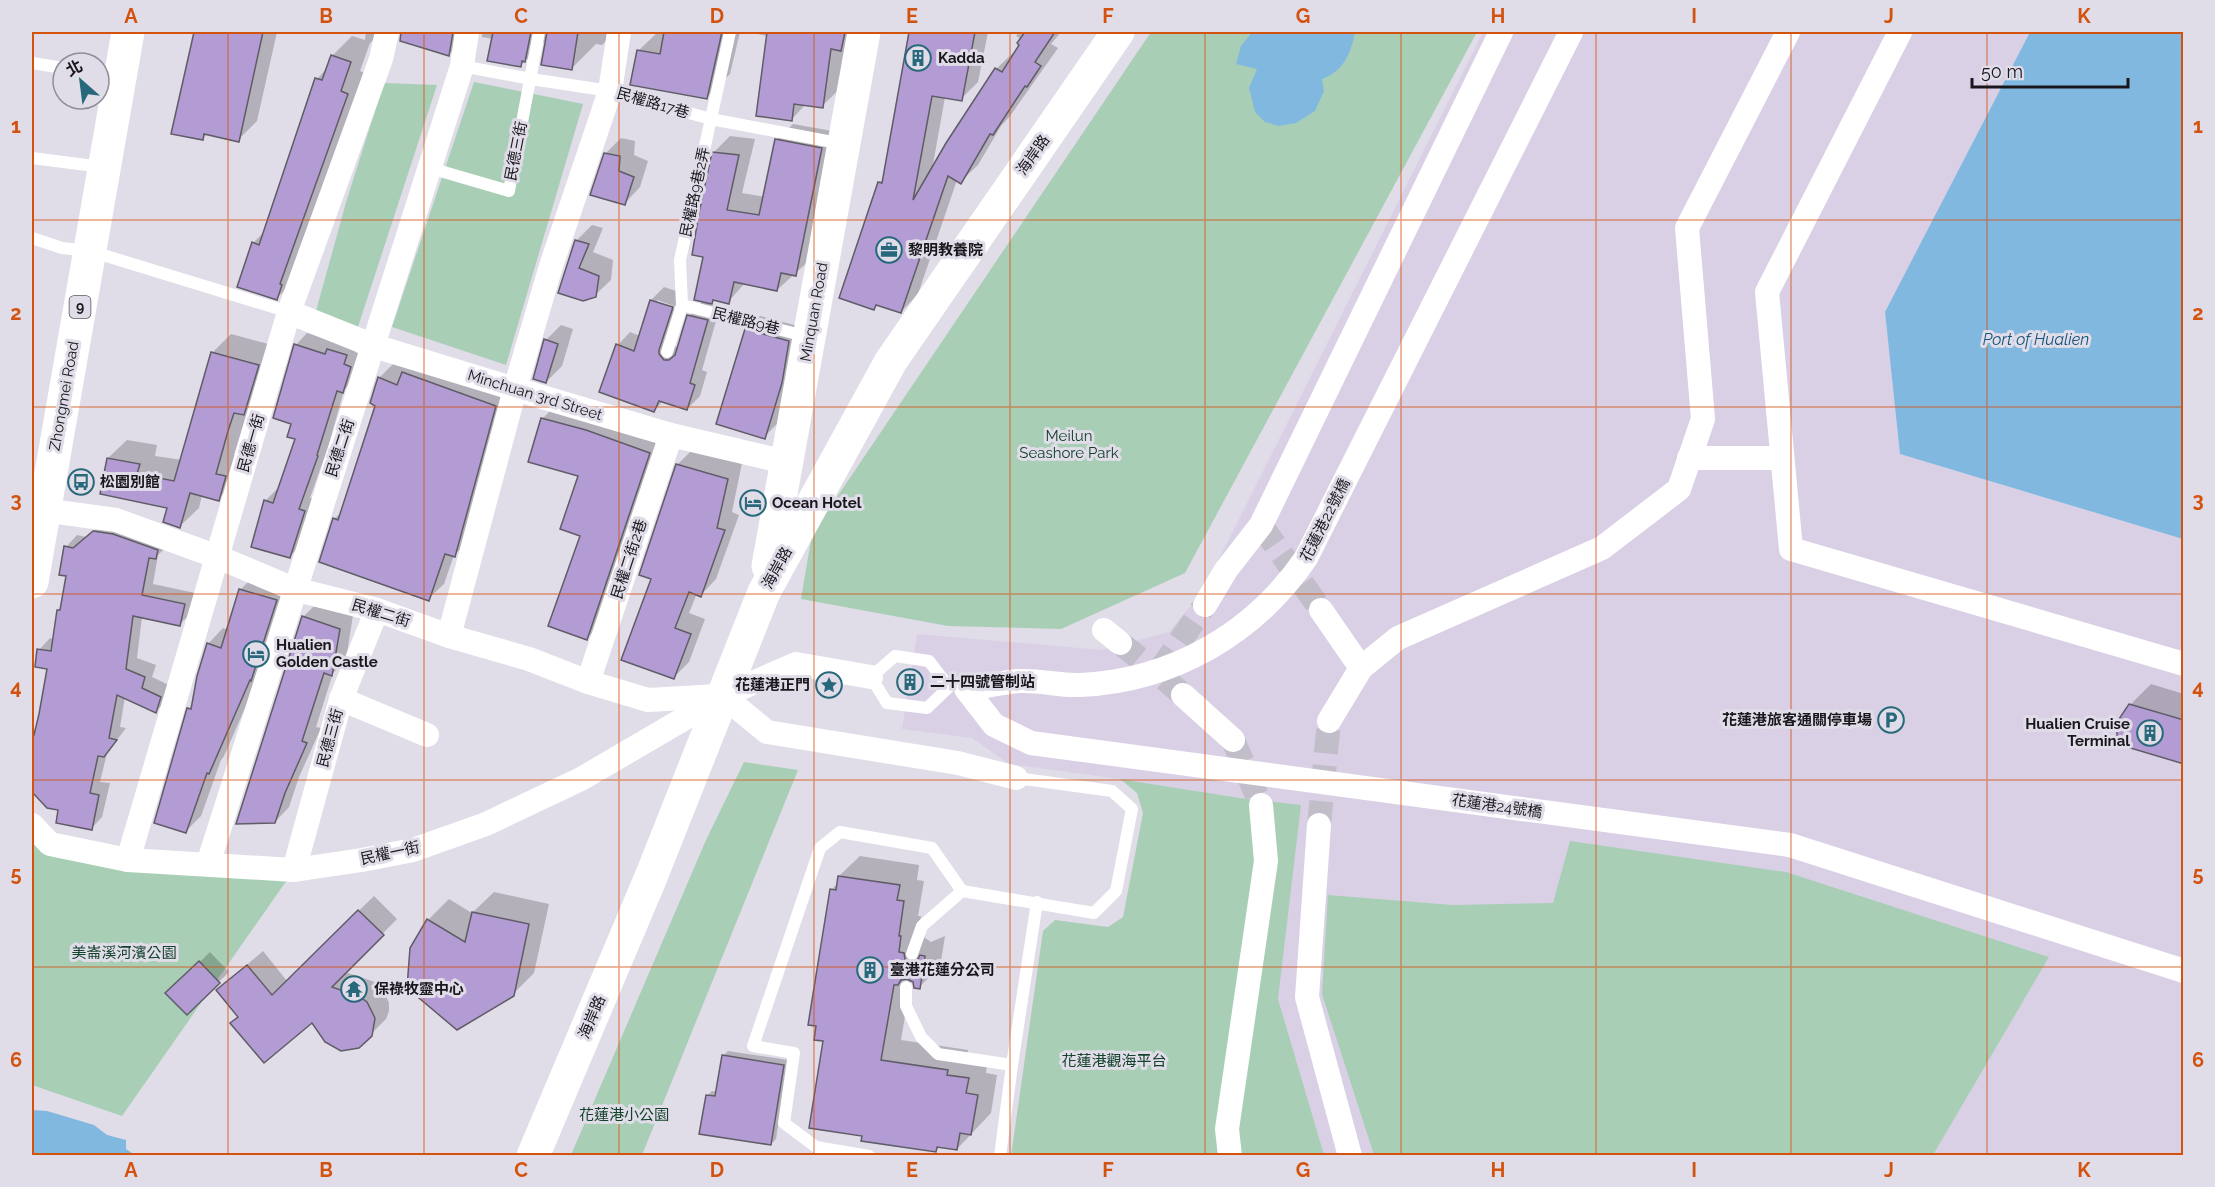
<svg xmlns="http://www.w3.org/2000/svg" width="2215" height="1187" font-family="Raleway,'Noto Sans TC',sans-serif">
  <style>
    .industrial { fill: #d9d0e5 }
    .green { fill: #a8cfb6 }
    .water { fill: #80b8e0 }
    .shadow { fill: #0003 }
    .building { fill: #b29cd3; stroke: #605c67; stroke-width: 1.5 }
    .lines { fill: none; stroke-linecap: round; stroke-linejoin: round }
    .street-tunnel { stroke: #c2bec9; stroke-width: 24; stroke-dasharray: 24 12; stroke-linecap: butt }
    .lane { stroke: #fff; stroke-width: 12 }
    .street { stroke: #fff; stroke-width: 24 }
    .secondary { stroke: #fff; stroke-width: 33 }
    .primary { stroke: #fff; stroke-width: 33 }
    .grid { fill: none; stroke: #d3520e; stroke-width: 1.5; stroke-opacity: 0.55 }
    .labels { text-anchor: middle; dominant-baseline: central; stroke-width: 6; stroke-linejoin: round; paint-order: stroke }
    .shield { fill: #e0dce8; stroke: #555259; stroke-width: 1.5 }
    .shield-label { font-size: 14px; font-weight: bold; fill: #19171c }
    .poi-label { font-size: 15px; font-weight: bold; fill: #19171c; stroke: #e0dce8; text-anchor: start }
    .street-label { font-size: 15px; fill: #19171c; stroke: #e0dce8 }
    .park-label { font-size: 15px; fill: #13422a; stroke: #e0dce8 }
    .water-label { font-size: 16px; font-style: italic; fill: #12547b; stroke: #e0dce8 }
    .neatline { fill: none; stroke: #d3520e; stroke-width: 2 }
    .grid-label { font-size: 20px; text-anchor: middle; font-weight: bold; fill: #d3520e }
  </style>
  <rect width="100%" height="100%" fill="#e0dce8"/>
  <polygon class="industrial" points="1483,32 2030,32 1885,312 1900,454 2183,539 2183,1155 1190,1155 1240,798 1120,779 1009,764 972,738 902,729 917,634 1102,650 1169,632 1203,591"/>
  <g class="green">
    <polygon points="1151,32 1477,32 1185,573 1061,629 948,626 801,599 812,534"/>
    <polygon points="474,82 583,104 506,365 392,327"/>
    <polygon points="384,83 437,85 356,333 314,318 347,199"/>
    <polygon points="744,762 798,770 642,1155 571,1155 706,840"/>
    <polygon points="1120,779 1240,798 1301,805 1278,999 1324,1155 1011,1156 1043,931 1055,920 1108,927 1123,917 1143,813 1137,793"/>
    <polygon points="32,825 50,844 294,870 122,1116 32,1085"/>
    <polygon points="1570,841 1786,872 2049,957 1933,1155 1374,1155 1322,994 1328,895 1453,905 1553,903"/>
  </g>
  <g class="water">
    <path d="M1252 32H1355C1351 53 1344 71 1322 79L1324 91 1315 111 1296 123 1279 126 1265 122 1255 112 1249 88 1257 69 1236 64 1241 46Z"/>
    <polygon points="2030,32 2183,32 2183,539 1900,454 1885,312"/>
    <polygon points="32,1110 47,1111 94,1125 107,1135 126,1140 126,1149 135,1155 32,1155"/>
  </g>
  <g class="shadow">
    <polygon points="195,32 277,32 257,121 238,140 208,133 203,138 173,132"/>
    <polygon points="366,32 382,32 370,43 360,71 367,74 297,278 277,298 253,243 265,231 317,79 328,67 332,56 352,36 365,40"/>
    <polygon points="402,32 472,32 449,54 401,39"/>
    <polygon points="482,32 615,32 602,45 596,44 571,69 548,38 520,66 493,39 482,37"/>
    <polygon points="658,32 740,32 730,74 706,98 638,51"/>
    <polygon points="746,32 859,32 846,83 822,106 806,104 791,120 768,36"/>
    <polygon points="911,32 988,32 978,82 961,99 945,97 932,170 996,69 1014,52 1016,53 1021,39 1016,36 1019,32 1061,32 1051,44 1058,48 1010,116 1001,126 978,165 960,182 957,180 918,294 901,312 878,304 874,308 880,182 885,177"/>
    <polygon points="793,124 838,132 812,258 777,290 745,283 728,302 715,299 710,305 720,307 702,370 707,372 700,396 687,409 663,401 654,411 618,345 630,332 640,336 651,300 664,287 685,294 680,308 657,300 657,303 679,310 671,341 678,349 689,316 704,300 705,256 714,152 730,136 755,139 742,193 765,197 776,140"/>
    <polygon points="621,138 635,141 634,155 648,161 640,187 625,203 605,154"/>
    <polygon points="592,225 603,228 593,252 613,260 611,280 595,295 560,292 576,241"/>
    <polygon points="760,316 802,327 778,423 764,437 746,330"/>
    <polygon points="561,325 573,329 562,366 546,382 546,340"/>
    <polygon points="307,333 335,342 358,343 355,352 362,355 354,379 344,390 329,444 310,498 316,499 302,544 290,556 265,501 277,489 279,490 297,438 293,423 296,345"/>
    <polygon points="231,334 276,346 262,395 248,409 234,455 244,458 237,480 218,499 202,495 199,508 180,526 168,507 108,458 127,440 157,445 155,456 182,460 212,353"/>
    <polygon points="394,363 510,391 470,541 454,555 444,584 428,599 334,519 343,511 377,405 379,378"/>
    <polygon points="562,399 669,433 607,618 587,638 580,475 530,461 543,418"/>
    <polygon points="693,449 742,463 732,512 739,515 716,579 701,595 697,593 689,613 705,619 689,662 673,678 653,578 641,574 678,464"/>
    <polygon points="106,521 167,546 158,555 153,584 195,593 191,613 180,624 142,617 137,658 156,665 152,677 171,686 167,700 156,711 125,697 120,727 126,728 107,753 100,782 110,783 102,817 91,829 60,809 48,806 32,790 35,777 32,776 32,732 37,727 49,668 39,650 50,638 54,639 58,611 63,606 68,575 66,547 77,535 86,537"/>
    <polygon points="255,575 292,585 263,667 224,756 221,760 201,816 185,832 189,709 193,705 208,644 223,628 228,630 240,590"/>
    <polygon points="318,602 353,615 346,660 333,673 316,727 321,728 299,777 289,807 275,822 303,617"/>
    <polygon points="2151,684 2184,694 2184,762 2130,705"/>
    <polygon points="860,856 919,865 917,880 924,881 918,916 921,916 918,932 924,933 925,938 931,942 945,936 940,967 919,987 911,980 901,1040 968,1050 967,1055 988,1058 986,1073 997,1075 991,1113 957,1149 940,1146 936,1151 864,1134 825,1040 831,890 838,883 839,876"/>
    <polygon points="494,892 549,904 534,973 513,994 428,920 449,899 472,913"/>
    <polygon points="374,896 397,919 345,972 375,982 382,987 389,1003 389,1011 386,1019 358,1047 313,1021 239,1016 218,990 263,951 287,981"/>
    <polygon points="210,952 229,972 187,1013 168,993"/>
    <polygon points="728,1051 788,1060 776,1139 771,1144 707,1096 712,1091 718,1092 723,1056"/>
  </g>
  <g class="building">
    <polygon points="194,32 263,32 239,142 204,134 203,140 171,134"/>
    <polygon points="401,32 453,32 449,56 400,41"/>
    <polygon points="493,32 531,32 525,62 522,61 521,67 487,61"/>
    <polygon points="547,32 578,32 572,70 541,65"/>
    <polygon points="664,32 722,32 707,99 630,85 637,50 660,54"/>
    <polygon points="767,32 845,32 841,51 831,49 823,108 794,104 792,121 756,116"/>
    <polygon points="909,32 975,32 962,101 932,96 913,200 946,143 995,68 1002,72 1019,45 1017,43 1025,32 1055,32 1035,62 1041,66 1027,87 1025,86 993,135 990,134 961,184 948,176 901,313 876,305 874,310 839,298 878,182 882,183"/>
    <polygon points="331,55 351,62 341,91 348,94 280,284 282,285 277,300 237,287 252,242 259,245 315,78 322,80"/>
    <polygon points="775,139 822,148 796,276 781,273 777,291 734,282 729,304 713,300 712,304 694,300 703,257 692,255 699,213 712,152 739,155 727,210 759,215"/>
    <polygon points="604,153 620,156 619,171 634,177 625,205 590,195"/>
    <polygon points="575,240 589,244 579,268 599,276 596,297 583,301 558,293"/>
    <polygon points="650,300 673,307 659,350 659,354 664,360 669,360 675,355 687,315 708,320 690,383 695,385 687,410 659,401 654,412 599,392 616,344 634,351"/>
    <polygon points="745,329 789,341 782,383 765,439 716,424"/>
    <polygon points="544,339 558,344 546,383 533,379"/>
    <polygon points="294,344 325,354 327,349 347,355 344,364 351,367 343,393 337,391 317,455 318,456 299,509 305,511 290,558 251,547 264,500 273,503 295,439 287,437 291,424 273,418"/>
    <polygon points="211,352 259,365 244,415 234,413 228,431 216,474 226,476 219,501 190,493 180,528 163,522 167,508 100,494 107,458 140,464 137,474 174,481"/>
    <polygon points="402,372 496,406 455,557 445,554 429,601 319,562 333,518 338,520 375,406 370,403 378,377 397,385"/>
    <polygon points="541,418 586,430 650,453 587,640 548,626 580,536 560,529 578,476 528,462"/>
    <polygon points="676,464 728,479 717,528 725,530 701,597 689,592 675,628 691,634 674,679 621,660 651,579 639,575"/>
    <polygon points="93,531 113,534 158,550 156,559 149,558 142,595 185,604 180,626 133,616 126,669 145,677 142,688 161,697 156,713 117,695 109,738 117,740 104,757 98,756 90,793 99,795 92,830 56,823 58,810 47,808 32,792 32,733 34,735 39,714 47,669 35,667 37,649 51,651 57,610 60,610 66,576 59,575 64,546 73,548"/>
    <polygon points="239,589 277,600 251,681 250,680 209,774 207,773 186,833 154,823 187,708 191,709 197,676 207,643 221,648"/>
    <polygon points="302,616 340,629 332,676 324,673 302,741 307,743 285,793 275,823 236,824"/>
    <polygon points="2129,704 2184,720 2184,764 2117,744 2117,722"/>
    <polygon points="838,876 900,885 897,900 904,901 899,936 901,936 899,952 904,953 905,959 910,962 917,961 920,955 925,956 920,989 914,988 913,982 907,979 901,980 898,985 894,985 881,1060 948,1070 947,1075 969,1078 966,1093 978,1095 971,1135 960,1133 957,1150 937,1147 936,1152 861,1141 862,1136 809,1128 823,1041 814,1040 816,1026 808,1025 830,889 836,890"/>
    <polygon points="358,910 384,935 332,987 360,997 367,1002 375,1018 372,1036 359,1048 341,1051 325,1042 312,1023 264,1063 230,1023 238,1017 216,990 247,965 272,995"/>
    <polygon points="472,912 529,924 514,996 457,1030 407,988 410,948 427,919 465,942"/>
    <polygon points="199,961 220,983 187,1015 165,993"/>
    <polygon points="722,1055 784,1065 771,1145 699,1134 706,1095 715,1096"/>
  </g>
  <g class="lines">
    <g class="street-tunnel">
      <polyline points="1261,525 1321,610"/>
      <polyline points="1120,643 1158,673"/>
      <polyline points="1183,695 1158,673 1205,605"/>
      <polyline points="1233,740 1261,805"/>
      <polyline points="1319,825 1329,721"/>
    </g>
    <g class="lane">
      <polyline points="32,63 63,68"/>
      <polyline points="462,66 531,79 610,91 711,119 843,144"/>
      <polyline points="32,158 102,167"/>
      <polyline points="430,168 509,191 539,32"/>
      <polyline points="32,238 62,248 90,251 289,312"/>
      <polyline points="682,305 809,337"/>
      <polyline points="667,352 682,305 680,260 730,32"/>
      <polygon points="895,656 929,661 949,687 927,708 887,703 871,677"/>
      <polyline points="912,954 922,926 962,891 1094,913 1116,891 1132,809 1112,791 1016,778"/>
      <polyline points="906,987 906,1006 921,1037 938,1054 1012,1065 1000,1156"/>
      <polyline points="1012,1065 1037,902"/>
      <polyline points="869,1156 816,1147 784,1123 794,1053 753,1046 820,848 840,832 932,848 962,891"/>
    </g>
    <g class="street">
      <path d="M1571 32 1306 558C1254 634 1172 681 1080 685 1060 686 1040 680 1020 681 1002 682 984 687 966 689L994 725 1031 743 1790 845 2184 971"/>
      <polyline points="1900,32 1767,292 1791,549 2184,664"/>
      <polyline points="289,312 374,346 515,389 671,435 786,462"/>
      <polyline points="1689,458 1782,458"/>
      <polyline points="43,510 116,520 218,557 294,589 377,610 449,636 529,659 588,682 648,700 718,696"/>
      <polyline points="1205,605 1226,570 1261,525 1501,32"/>
      <polyline points="1321,610 1361,668"/>
      <polyline points="1104,630 1120,643"/>
      <polyline points="449,636 515,389 551,266 610,91 619,32"/>
      <polyline points="588,682 671,435"/>
      <polyline points="1183,695 1233,740"/>
      <polyline points="723,696 767,732 958,763 1016,778"/>
      <polyline points="341,699 427,735"/>
      <polyline points="1329,721 1361,668 1398,638 1602,548 1679,489 1703,419 1687,228 1788,32"/>
      <polyline points="32,825 50,844 128,860 294,870 362,860 413,850 486,824 581,779 723,696 796,664 871,677"/>
      <polyline points="1319,825 1307,997 1350,1156"/>
      <polyline points="128,860 289,312 381,59 387,32"/>
      <polyline points="208,864 462,66 467,32"/>
      <polyline points="294,870 341,699 377,610"/>
      <polyline points="1230,1156 1227,1129 1266,861 1261,805"/>
    </g>
    <g class="secondary">
      <polyline points="768,566 864,32"/>
      <polyline points="533,1156 651,877 764,592 891,361 1118,32"/>
    </g>
    <polyline class="primary" points="32,582 128,32"/>
  </g>
  <path class="grid" d="M228 32V1156M424 32V1156M619 32V1156M814 32V1156M1010 32V1156M1205 32V1156M1401 32V1156M1596 32V1156M1791 32V1156M1987 32V1156M32 220H2184M32 407H2184M32 594H2184M32 780H2184M32 967H2184"/>
  <defs>
    <g id="building-ring" transform="scale(1.35)"><circle r="9.5" fill="#e0dce8" stroke="#27687b" stroke-width="1.5"/><path d="M-4-6H4V6H1V3H-1V6H-4ZM-2.5-4.3h1.7v1.8h-1.7ZM.8-4.3h1.7v1.8H.8ZM-2.5-1h1.7V.8h-1.7ZM.8-1h1.7V.8H.8Z" fill="#27687b"/></g>
    <g id="office-ring" transform="scale(1.35)"><circle r="9.5" fill="#e0dce8" stroke="#27687b" stroke-width="1.5"/><path d="M-6-3h4V-5.5h4V-3h4V5H-6ZM-1-4.5V-3h2v-1.5ZM-6 0V1H6V0Z" fill="#27687b"/></g>
    <g id="bus-ring" transform="scale(1.35)"><circle r="9.5" fill="#e0dce8" stroke="#27687b" stroke-width="1.5"/><path d="M-5-6H5V4H4V6H2V4H-2V6H-4V4H-5ZM-3.5-4V0h7V-4ZM-3.5 1.2v1.5H-2V1.2ZM2 1.2v1.5H3.5V1.2Z" fill="#27687b"/></g>
    <g id="hotel-ring" transform="scale(1.35)"><circle r="9.5" fill="#e0dce8" stroke="#27687b" stroke-width="1.5"/><path d="M-6-4.5h1.5V1H6V5H4.5V3h-9V5H-6ZM-4 0a1.8 1.8 0 1 1 3.6 0ZM.5 0V-2.5h3Q6-2.5 6 0Z" fill="#27687b"/></g>
    <g id="sight-ring" transform="scale(1.35)"><circle r="9.5" fill="#e0dce8" stroke="#27687b" stroke-width="1.5"/><path d="M0-6L1.8-2.2L6-1.7L2.9 1.2L3.7 5.4L0 3.3L-3.7 5.4L-2.9 1.2L-6-1.7L-1.8-2.2Z" fill="#27687b"/></g>
    <g id="parking-ring" transform="scale(1.35)"><circle r="9.5" fill="#e0dce8" stroke="#27687b" stroke-width="1.5"/><path d="M-3.5-5.5H1a3.5 3.5 0 0 1 0 7H-1V5.5H-3.5ZM-1-3.4V-.6H.8a1.4 1.4 0 0 0 0-2.8Z" fill="#27687b"/></g>
    <g id="temple-ring" transform="scale(1.35)"><circle r="9.5" fill="#e0dce8" stroke="#27687b" stroke-width="1.5"/><path d="M0-6L5-2H3V0L6.5 2.5H4V6H1.5V3h-3V6H-4V2.5H-6.5L-3 0V-2H-5Z" fill="#27687b"/></g>
  </defs>
  <g fill-rule="evenodd">
    <use href="#building-ring" x="918" y="58"/>
    <use href="#office-ring" x="889" y="250"/>
    <use href="#bus-ring" x="81" y="482"/>
    <use href="#hotel-ring" x="753" y="503"/>
    <use href="#hotel-ring" x="256" y="654"/>
    <use href="#building-ring" x="910" y="682"/>
    <use href="#sight-ring" x="829" y="685"/>
    <use href="#parking-ring" x="1891" y="720"/>
    <use href="#building-ring" x="2150" y="733"/>
    <use href="#building-ring" x="870" y="970"/>
    <use href="#temple-ring" x="354" y="989"/>
  </g>
  <g class="labels">
    <rect class="shield" x="69.5" y="296" width="21" height="22" rx="4.5"/>
    <g class="shield-label">
      <text x="80" y="307">9</text>
    </g>
    <g class="poi-label">
      <text x="938" y="58">Kadda</text>
      <text x="908" y="250">黎明教養院</text>
      <text x="100" y="482">松園別館</text>
      <text x="772" y="503">Ocean Hotel</text>
      <text x="276" y="645">Hualien<tspan x="276" dy="17">Golden Castle</tspan></text>
      <text x="930" y="682">二十四號管制站</text>
      <text x="810" y="685" text-anchor="end">花蓮港正門</text>
      <text x="1872" y="720" text-anchor="end">花蓮港旅客通關停車場</text>
      <text x="2130" y="724" text-anchor="end">Hualien Cruise<tspan x="2130" dy="17">Terminal</tspan></text>
      <text x="890" y="970">臺港花蓮分公司</text>
      <text x="374" y="989">保祿牧靈中心</text>
    </g>
    <g class="street-label">
      <text transform="translate(653 103) rotate(16)">民權路17巷</text>
      <text transform="translate(516 151) rotate(-79)">民德三街</text>
      <text transform="translate(1033 155) rotate(-55)">海岸路</text>
      <text transform="translate(695 192) rotate(-78)">民權路9巷2弄</text>
      <text transform="translate(814 312) rotate(-80)">Minquan Road</text>
      <text transform="translate(746 321) rotate(14)">民權路9巷</text>
      <text transform="translate(535 395) rotate(17)">Minchuan 3rd Street</text>
      <text transform="translate(64 396) rotate(-80)">Zhongmei Road</text>
      <text transform="translate(251 443) rotate(-74)">民德一街</text>
      <text transform="translate(340 448) rotate(-72)">民德二街</text>
      <text transform="translate(1325 520) rotate(-63)">花蓮港22號橋</text>
      <text transform="translate(629 559) rotate(-72)">民權二街2巷</text>
      <text transform="translate(777 568) rotate(-61)">海岸路</text>
      <text transform="translate(381 613) rotate(17)">民權二街</text>
      <text transform="translate(330 738) rotate(-75)">民德三街</text>
      <text transform="translate(1497 806) rotate(8)">花蓮港24號橋</text>
      <text transform="translate(390 853) rotate(-12)">民權一街</text>
      <text transform="translate(592 1017) rotate(-67)">海岸路</text>
    </g>
    <g class="park-label">
      <text x="1069" y="436">Meilun<tspan x="1069" dy="17">Seashore Park</tspan></text>
      <text x="124" y="953">美崙溪河濱公園</text>
      <text x="1114" y="1061">花蓮港觀海平台</text>
      <text x="624" y="1115">花蓮港小公園</text>
    </g>
    <g class="water-label">
      <text x="2036" y="339">Port of Hualien</text>
    </g>
  </g>
  <rect width="2215" height="1187" fill="none" stroke="#e0dce8" stroke-width="66"/>
  <g transform="translate(81 81) rotate(332)"><circle r="28" fill="#e0dce8" stroke="#908d96" stroke-width="1.5"/>
  <path d="M0-4.5L10 22L0 15L-10 22Z" fill="#27687b"/>
  <text y="-9" font-size="16" font-weight="bold" text-anchor="middle" fill="#19171c">北</text>
  </g>
  <path d="M1972 78v9h156v-9" fill="none" stroke="#19171c" stroke-width="3"/>
  <text x="1981" y="78" font-size="18" fill="#19171c" stroke="#e0dce8" stroke-width="4.5" paint-order="stroke">50 m</text>
  <rect x="33" y="33" width="2149" height="1121" class="neatline"/>
  <g class="grid-label">
    <text x="131" y="23">A</text>
    <text x="326" y="23">B</text>
    <text x="521" y="23">C</text>
    <text x="717" y="23">D</text>
    <text x="912" y="23">E</text>
    <text x="1108" y="23">F</text>
    <text x="1303" y="23">G</text>
    <text x="1498" y="23">H</text>
    <text x="1694" y="23">I</text>
    <text x="1889" y="23">J</text>
    <text x="2084" y="23">K</text>
    <text x="16" y="133">1</text>
    <text x="2198" y="133">1</text>
    <text x="16" y="320">2</text>
    <text x="2198" y="320">2</text>
    <text x="16" y="507">3</text>
    <text x="2198" y="507">3</text>
    <text x="16" y="694">4</text>
    <text x="2198" y="694">4</text>
    <text x="16" y="881">5</text>
    <text x="2198" y="881">5</text>
    <text x="16" y="1067">6</text>
    <text x="2198" y="1067">6</text>
    <text x="131" y="1177">A</text>
    <text x="326" y="1177">B</text>
    <text x="521" y="1177">C</text>
    <text x="717" y="1177">D</text>
    <text x="912" y="1177">E</text>
    <text x="1108" y="1177">F</text>
    <text x="1303" y="1177">G</text>
    <text x="1498" y="1177">H</text>
    <text x="1694" y="1177">I</text>
    <text x="1889" y="1177">J</text>
    <text x="2084" y="1177">K</text>
  </g>
</svg>
